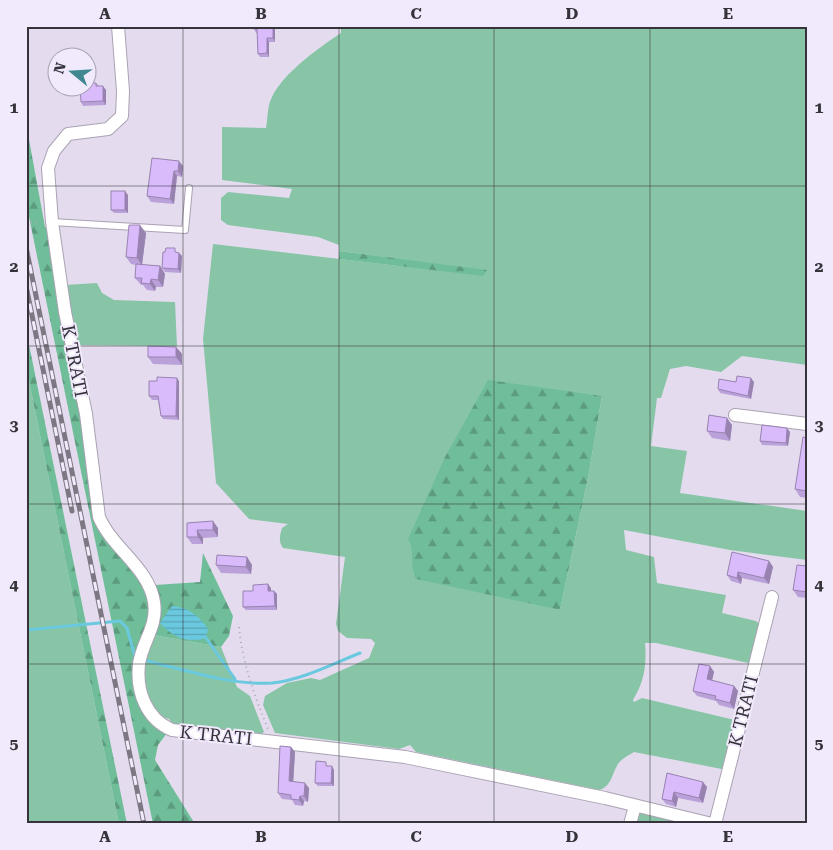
<svg xmlns="http://www.w3.org/2000/svg" width="833" height="850" font-family="'Roboto Serif',serif">
  <style>
    .green { fill: #88c5a7; fill-rule: evenodd }
    .forest { fill: url(#forest-firs) }
    .water { fill: url(#water-rules) }
    .lines { fill: none; stroke-linecap: round; stroke-linejoin: round }
    .stream { stroke: #6ac9de; stroke-width: 3 }
    .service-casing { stroke: #aaa2b3; stroke-width: 8 }
    .minor-casing { stroke: #aaa2b3; stroke-width: 14 }
    .path { stroke: #afa9b8; stroke-width: 2; stroke-dasharray: 1 4; stroke-linecap: butt }
    .service { stroke: #fff; stroke-width: 6 }
    .minor { stroke: #fff; stroke-width: 12 }
    .rail-casing { stroke: #7c7782; stroke-width: 5 }
    .rail { stroke: #f1e9fc; stroke-width: 3; stroke-dasharray: 9; stroke-linecap: butt }
    .wall { fill: #bba1d9 }
    .shaded-wall { fill: #9883b0 }
    .building { fill: #d9bbfc; stroke: #9883b0 }
    .grid { fill: none; stroke: #36333a; stroke-width: 1; stroke-opacity: 0.55 }
    .labels { text-anchor: middle; dominant-baseline: central; stroke-width: 4; stroke-linejoin: round; paint-order: stroke }
    .street-label { font-size: 18px; fill: #36333a; stroke: #f1e9fc }
    .neatline { fill: none; stroke: #36333a; stroke-width: 2 }
    .grid-label { font-size: 16px; text-anchor: middle; font-weight: bold; fill: #36333a }
  </style>
  <defs>
    <pattern id="forest-firs" width="22" height="20" patternUnits="userSpaceOnUse" patternTransform="scale(1.25)"><rect width="22" height="20" fill="#6fbe99"/><path d="M5 1l3.5 6h-7zM16 11l3.5 6h-7z" fill="#5c9b7e"/></pattern>
    <pattern id="water-rules" width="6" height="5" patternUnits="userSpaceOnUse" patternTransform="scale(1.25)"><rect width="6" height="5" fill="#6ac9de"/><path d="M0 2.5h6" fill="none" stroke="#58a4b5"/></pattern>
  </defs>
  <rect width="100%" height="100%" fill="#e4dcee"/>
  <g class="green">
    <path d="M341 26H807V365L742 356 721 372 686 366 670 369 661 398H657L651 446 687 451 680 493 807 511V560L730 550 624 530 626 550 654 557 657 583 726 595 722 613 756 621 763 627 753 664 656 643H645C647 665 644 682 633 700L634 702 642 698 739 721 727 770 634 752C629 755 621 759 618 764 612 774 611 787 599 790L416 752 410 745 399 749 275 733 263 705 265 696 287 683 311 678 320 680 369 658 375 643 371 639 347 638 338 631 336 624 345 557 283 548C278 542 280 535 282 528L288 524 249 519 216 483 203 339 213 244 399 266 487 271 339 251V245L318 237 228 225 221 220V198L228 192 289 198 292 189 222 180V127L266 128C268 118 267 106 272 97 283 73 320 47 341 33ZM574 393 602 396 588 478 560 610 413 574 412 544Z"/>
    <polygon points="97,283 102,293 114,300 175,302 177,346 78,345 65,285"/>
    <polygon points="26,366 119,824 26,824"/>
    <path d="M153 635 221 647 237 687 250 696 264 732 261 734 174 725 169 719 157 716C140 681 142 672 153 635Z"/>
    <polygon points="638,812 698,824 634,824"/>
  </g>
  <g class="forest">
    <polygon points="26,123 45,227 50,227 83,416 95,512 142,580 151,611 135,679 167,733 158,745 155,760 195,824 153,824 26,202"/>
    <polygon points="339,251 487,270 483,276 339,259"/>
    <polygon points="26,330 127,824 119,824 26,366"/>
    <path d="M488 380 602 396 588 478 560 610 416 579C408 566 416 551 408 539L445 457Z"/>
    <polygon points="203,553 233,616 229,636 221,647 153,635 155,585 200,582"/>
  </g>
  <path class="water" d="M172 606C188 607 199 616 208 629L206 638C188 644 172 637 160 623Z"/>
  <g class="lines">
    <g class="stream">
      <polyline points="26,630 120,621 127,628 135,657"/>
      <polyline points="206,638 235,679"/>
      <path d="M143 660C182 669 232 686 272 683 302 680 332 664 360 653"/>
    </g>
    <g class="service-casing">
      <polyline id="service" points="52,222 185,230 189,188"/>
    </g>
    <g class="minor-casing">
      <g id="minor">
        <path d="M118 26 123 91 122 116 108 129 68 134 54 151 48 168 52 222 65 312 86 414 99 517C112 548 149 568 154 602 158 626 142 642 139 664 136 691 146 719 172 730L405 757 605 798 712 824"/>
        <polyline points="735,415 807,424"/>
        <polyline points="630,824 635,806"/>
        <polyline points="715,824 772,597"/>
      </g>
    </g>
    <g class="path">
      <polyline points="26,222 40,222"/>
      <path d="M239 627C243 666 254 694 268 729"/>
    </g>
    <use href="#service" class="service"/>
    <use href="#minor" class="minor"/>
    <g class="rail-casing">
      <g id="rail">
        <polyline points="26,247 144,824"/>
        <polyline points="26,286 72,511"/>
      </g>
    </g>
    <use href="#rail" class="rail"/>
  </g>
  <g class="wall">
    <polygon points="275,26 275,42 269,42 269,57 260,57 258,54 257,33 256,33 254,29"/>
    <polygon points="96,83 99,86 106,90 106,105 83,106 81,102"/>
    <polygon points="152,158 183,166 182,177 177,176 174,204 151,202 147,196"/>
    <polygon points="128,195 128,213 114,213 111,210"/>
    <polygon points="146,233 142,265 160,266 165,274 163,287 156,287 155,291 147,290 143,285 141,285 135,278 136,265 131,264 126,257"/>
    <polygon points="178,252 182,256 181,273 165,272 162,268"/>
    <polygon points="176,347 182,354 182,365 153,364 148,357"/>
    <polygon points="179,381 179,420 163,419 161,416 158,400 152,400 149,396"/>
    <polygon points="736,382 754,382 751,399 720,393 718,389"/>
    <polygon points="732,425 730,441 712,438 707,431"/>
    <polygon points="790,432 788,446 762,445 760,441"/>
    <polygon points="807,438 807,498 800,497 795,489"/>
    <polygon points="187,523 218,528 218,537 203,538 203,544 192,544 187,537"/>
    <polygon points="247,557 252,565 251,574 221,573 216,565"/>
    <polygon points="769,561 773,567 769,584 742,578 741,584 731,581 727,575"/>
    <polygon points="807,566 807,598 798,597 793,590"/>
    <polygon points="271,588 271,591 274,591 277,594 277,610 246,610 243,607 253,591"/>
    <polygon points="710,666 714,672 712,680 734,686 738,691 734,709 719,705 716,701 697,696 693,691"/>
    <polygon points="291,747 295,752 293,781 309,788 308,802 304,801 303,806 295,805 292,800 282,799 278,793"/>
    <polygon points="328,765 328,766 334,770 334,786 318,786 315,783"/>
    <polygon points="667,773 707,787 703,803 678,798 676,807 666,804 662,799"/>
  </g>
  <g class="shaded-wall">
    <polygon points="273,26 275,26 275,42 273,38"/>
    <polygon points="267,38 269,42 269,57 267,53"/>
    <polygon points="103,86 106,90 106,105 103,101"/>
    <polygon points="179,161 183,166 182,177 178,171"/>
    <polygon points="174,171 177,176 174,204 170,199"/>
    <polygon points="125,191 128,195 128,213 125,210"/>
    <polygon points="140,225 146,233 142,265 137,258"/>
    <polygon points="179,253 182,256 181,273 178,269"/>
    <polygon points="160,266 165,274 163,287 158,280"/>
    <polygon points="151,279 156,287 155,291 150,284"/>
    <polygon points="176,347 182,354 182,365 176,357"/>
    <polygon points="177,378 179,381 179,420 176,416"/>
    <polygon points="751,378 754,382 751,399 748,396"/>
    <polygon points="727,418 732,425 730,441 725,433"/>
    <polygon points="787,428 790,432 788,446 786,443"/>
    <polygon points="213,521 218,528 218,537 213,530"/>
    <polygon points="197,530 203,538 203,544 198,537"/>
    <polygon points="247,557 252,565 251,574 246,567"/>
    <polygon points="769,561 773,567 769,584 764,578"/>
    <polygon points="738,572 742,578 741,584 737,578"/>
    <polygon points="268,584 271,588 271,594 268,591"/>
    <polygon points="274,591 277,594 277,610 275,606"/>
    <polygon points="710,666 714,672 711,685 707,679"/>
    <polygon points="734,686 738,691 734,709 730,703"/>
    <polygon points="291,747 295,752 293,787 289,781"/>
    <polygon points="332,766 334,770 334,786 331,783"/>
    <polygon points="703,782 707,787 703,803 699,798"/>
    <polygon points="305,783 309,788 308,802 304,796"/>
    <polygon points="674,792 678,798 676,807 672,801"/>
    <polygon points="300,796 304,801 303,806 299,800"/>
  </g>
  <g class="building">
    <polygon points="254,26 273,26 273,38 267,38 267,53 258,54 257,29 254,29"/>
    <polygon points="88,83 96,83 96,86 103,86 103,101 81,102 80,88 88,88"/>
    <polygon points="152,158 179,161 178,171 174,171 170,199 147,196"/>
    <rect x="111" y="191" width="14" height="19"/>
    <polygon points="129,225 140,225 137,258 126,257"/>
    <polygon points="166,248 175,248 175,252 179,253 178,269 162,268 163,252 165,252"/>
    <polygon points="136,264 160,266 158,280 151,279 150,284 141,283 142,278 135,278"/>
    <polygon points="148,346 176,347 176,357 148,357"/>
    <polygon points="737,376 751,378 748,396 718,389 719,379 736,382"/>
    <polygon points="157,377 177,378 176,416 161,416 158,396 149,396 149,381 157,381"/>
    <polygon points="709,415 727,418 725,433 707,431"/>
    <polygon points="762,425 787,428 786,443 760,441"/>
    <polygon points="803,437 807,438 807,491 795,489"/>
    <polygon points="213,521 213,530 197,530 198,537 187,537 187,523"/>
    <polygon points="732,552 769,561 764,578 738,572 737,578 727,575"/>
    <polygon points="217,555 247,557 246,567 216,565"/>
    <polygon points="797,565 807,566 807,592 793,590"/>
    <polygon points="268,584 268,591 274,591 275,606 243,607 243,591 253,591 253,585"/>
    <polygon points="699,664 710,666 707,679 734,686 730,703 715,699 716,696 693,691"/>
    <polygon points="280,746 291,747 289,781 305,783 304,796 300,796 299,800 291,799 291,795 278,793"/>
    <polygon points="316,761 326,762 326,766 332,766 331,783 315,783"/>
    <polygon points="667,773 703,782 699,798 674,792 672,801 662,799"/>
  </g>
  <path class="grid" d="M183 26V824M339 26V824M494 26V824M650 26V824M26 186H807M26 346H807M26 504H807M26 664H807"/>
  <g class="labels">
    <g class="street-label">
      <text transform="translate(75 361) rotate(79)">K TRATI</text>
      <text transform="translate(743 711) rotate(-76)">K TRATI</text>
      <text transform="translate(216 735) rotate(6)">K TRATI</text>
    </g>
  </g>
  <rect width="833" height="850" fill="none" stroke="#f1e9fc" stroke-width="55"/>
  <g transform="translate(72 72) rotate(288)"><circle r="24" fill="#f1e9fc" stroke="#a6a0ae"/>
  <path d="M0-4L9 19L0 12L-9 19Z" fill="#408791"/>
  <text y="-8" font-size="14" font-weight="bold" text-anchor="middle" fill="#36333a">N</text>
  </g>
  <rect x="28" y="28" width="778" height="794" class="neatline"/>
  <g class="grid-label">
    <text x="105" y="19">A</text>
    <text x="261" y="19">B</text>
    <text x="416" y="19">C</text>
    <text x="572" y="19">D</text>
    <text x="728" y="19">E</text>
    <text x="14" y="113">1</text>
    <text x="819" y="113">1</text>
    <text x="14" y="272">2</text>
    <text x="819" y="272">2</text>
    <text x="14" y="431">3</text>
    <text x="819" y="431">3</text>
    <text x="14" y="590">4</text>
    <text x="819" y="590">4</text>
    <text x="14" y="749">5</text>
    <text x="819" y="749">5</text>
    <text x="105" y="842">A</text>
    <text x="261" y="842">B</text>
    <text x="416" y="842">C</text>
    <text x="572" y="842">D</text>
    <text x="728" y="842">E</text>
  </g>
</svg>
